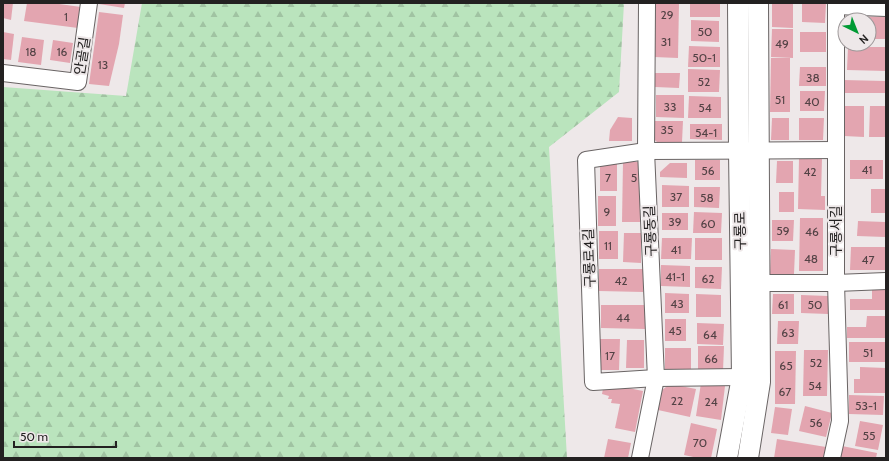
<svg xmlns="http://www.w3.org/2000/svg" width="889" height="461" font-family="Cabin,'Noto Sans KR',sans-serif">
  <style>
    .forest { fill: url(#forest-firs) }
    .building { fill: #e3a5b0 }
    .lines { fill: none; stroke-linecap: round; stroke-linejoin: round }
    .minor-casing { stroke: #696464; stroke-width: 18 }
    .tertiary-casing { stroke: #696464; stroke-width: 22 }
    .minor { stroke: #fff; stroke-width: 16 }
    .tertiary { stroke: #fff; stroke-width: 20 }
    .labels { text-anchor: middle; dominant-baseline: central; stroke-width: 4; stroke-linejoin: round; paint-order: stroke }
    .number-label { font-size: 12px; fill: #534245 }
    .street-label { font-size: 14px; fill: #232121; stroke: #eee8e9 }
  </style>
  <defs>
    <pattern id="forest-firs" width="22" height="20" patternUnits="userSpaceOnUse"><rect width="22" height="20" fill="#bae4bd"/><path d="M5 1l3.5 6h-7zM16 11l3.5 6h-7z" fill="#a0c3a2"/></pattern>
  </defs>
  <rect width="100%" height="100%" fill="#eee8e9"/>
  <polygon class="forest" points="142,3 624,3 619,92 549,147 567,458 3,458 3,87 126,96"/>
  <g class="building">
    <polygon points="3,3 13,3 11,20 3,18"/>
    <polygon points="27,3 52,3 81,7 78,28 24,21"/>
    <polygon points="99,3 125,3 124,8 99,4"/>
    <polygon points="655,3 679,3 678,58 654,57"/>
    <rect x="690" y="3" width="30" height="14"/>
    <polygon points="772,3 793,3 793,28 772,27"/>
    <polygon points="802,3 826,3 825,23 802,22"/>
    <polygon points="99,12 123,15 119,44 109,86 89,84"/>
    <polygon points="848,16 886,17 886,39 869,39 869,20 848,20"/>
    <polygon points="691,20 719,21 719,42 691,41"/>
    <polygon points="772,29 793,29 793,58 771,57"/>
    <polygon points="3,32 14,34 11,60 3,59"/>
    <rect x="800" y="32" width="26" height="20"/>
    <polygon points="22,37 44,40 41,65 18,62"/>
    <polygon points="53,40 73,43 70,63 50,60"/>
    <polygon points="689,46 720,47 720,67 688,67"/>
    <polygon points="848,47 886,47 886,71 847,70"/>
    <polygon points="771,58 790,58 790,112 770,112"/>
    <polygon points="800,67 826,67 826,86 799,86"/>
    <polygon points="688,69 720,70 719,92 688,92"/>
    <polygon points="655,73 680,73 679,88 655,87"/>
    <polygon points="843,80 885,81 885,93 843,93"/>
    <polygon points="800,91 825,91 824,111 800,111"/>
    <polygon points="656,95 684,95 684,118 656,117"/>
    <polygon points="689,96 721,97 721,118 688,118"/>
    <polygon points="844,106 864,106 864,137 844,136"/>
    <polygon points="870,106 886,106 886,137 869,137"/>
    <polygon points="618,117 632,118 632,141 609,141 610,130"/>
    <polygon points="772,118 789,118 789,140 771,140"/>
    <polygon points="799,118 824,118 823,140 799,140"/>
    <polygon points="652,121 683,121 682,142 657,142 651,137"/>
    <polygon points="690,124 722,124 722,140 690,139"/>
    <polygon points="799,158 822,158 821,196 825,196 825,210 798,209"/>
    <rect x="695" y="160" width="25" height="20"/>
    <rect x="850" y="160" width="33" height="19"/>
    <polygon points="777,161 793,161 793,183 776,183"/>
    <polygon points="623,162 645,162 645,222 622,222"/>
    <rect x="600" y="163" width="17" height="28"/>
    <polygon points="670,163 687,163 687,178 660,177 660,172"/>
    <polygon points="662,185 689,186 689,207 662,207"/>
    <polygon points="694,187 720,187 719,208 694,207"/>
    <rect x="871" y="189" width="15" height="24"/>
    <rect x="779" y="192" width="15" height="20"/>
    <rect x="598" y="196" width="18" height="30"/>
    <polygon points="694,212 722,213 721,233 693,233"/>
    <rect x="662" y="213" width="26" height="17"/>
    <polygon points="800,218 823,218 823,271 799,271"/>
    <polygon points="772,220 794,220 793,241 772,241"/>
    <polygon points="858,221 885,222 885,237 857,236"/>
    <rect x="599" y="231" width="19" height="28"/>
    <polygon points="624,233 641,233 641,263 623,262"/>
    <polygon points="662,238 692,238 691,259 661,259"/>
    <rect x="695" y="238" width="27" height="22"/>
    <polygon points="851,247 886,247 886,270 850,270"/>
    <polygon points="771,249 795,250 794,274 770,274"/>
    <polygon points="661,265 690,266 690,287 661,286"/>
    <polygon points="695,267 722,267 721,289 695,288"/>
    <polygon points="599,269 643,269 643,292 599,291"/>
    <polygon points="872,287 886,287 886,310 850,310 850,299 872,299"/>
    <polygon points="665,293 689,294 689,313 665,313"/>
    <polygon points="696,294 721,295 721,317 696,317"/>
    <polygon points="773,294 794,294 794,314 772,314"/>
    <polygon points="801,295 828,296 828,314 801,313"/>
    <polygon points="601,305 645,305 645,329 601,328"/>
    <polygon points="867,316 886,316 886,338 847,338 847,327 866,327"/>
    <rect x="665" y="319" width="21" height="22"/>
    <polygon points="778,321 799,321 798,344 777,344"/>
    <polygon points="697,323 724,324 723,345 697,344"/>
    <polygon points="600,339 620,339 619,370 600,370"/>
    <polygon points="627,340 644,340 644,368 626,368"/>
    <rect x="849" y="342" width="37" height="20"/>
    <polygon points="698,346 724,346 723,371 698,371"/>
    <rect x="665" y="348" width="26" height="21"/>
    <polygon points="804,350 828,350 827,396 803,396"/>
    <polygon points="775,351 796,351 795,404 775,404"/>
    <polygon points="860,367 886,368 886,393 854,393 854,379 860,379"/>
    <polygon points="604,383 643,391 635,432 615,428 620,404 611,403 612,399 608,399 609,396 602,394"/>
    <polygon points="701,383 725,386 721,420 696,416"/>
    <polygon points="670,384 696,389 690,417 658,410 662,390"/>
    <polygon points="849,395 884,396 883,415 849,414"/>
    <polygon points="805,406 832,413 826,437 799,431"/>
    <polygon points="775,407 792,409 788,435 771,433"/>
    <polygon points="860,421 883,425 878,450 855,446"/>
    <polygon points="691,423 717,429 711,458 698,458 684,455"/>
    <polygon points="608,439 631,443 628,458 604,458"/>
    <polygon points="777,439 826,447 824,458 774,458"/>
    <polygon points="842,446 877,453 876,458 840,458"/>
  </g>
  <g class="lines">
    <g class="minor-casing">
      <g id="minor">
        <polyline points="836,6 886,8"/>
        <polyline points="3,73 78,82 89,3"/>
        <polyline points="760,283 836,283 886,281"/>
        <polyline points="742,377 656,378 593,382 586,160 646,151 836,150"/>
        <polyline points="640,458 656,378 646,151 647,3"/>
        <polyline points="832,458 840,421 836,283 836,3"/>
      </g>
    </g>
    <g class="tertiary-casing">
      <g id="tertiary">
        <polyline points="727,458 742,377 739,150 738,3"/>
        <polyline points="748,458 760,382 758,3"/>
      </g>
    </g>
    <use href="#minor" class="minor"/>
    <use href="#tertiary" class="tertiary"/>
  </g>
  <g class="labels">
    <g class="number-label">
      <text x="667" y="14">29</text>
      <text x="66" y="16">1</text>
      <text x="705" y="31">50</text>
      <text x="666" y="41">31</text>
      <text x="782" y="43">49</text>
      <text x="31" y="51">18</text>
      <text x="62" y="51">16</text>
      <text x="704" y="57">50-1</text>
      <text x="103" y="64">13</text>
      <text x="813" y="77">38</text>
      <text x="704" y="81">52</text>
      <text x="780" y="99">51</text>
      <text x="812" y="101">40</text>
      <text x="670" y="106">33</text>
      <text x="705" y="107">54</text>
      <text x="667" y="129">35</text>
      <text x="706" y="132">54-1</text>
      <text x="867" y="169">41</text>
      <text x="708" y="170">56</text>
      <text x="810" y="171">42</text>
      <text x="608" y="177">7</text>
      <text x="634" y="177">5</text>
      <text x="676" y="196">37</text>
      <text x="707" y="197">58</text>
      <text x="607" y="211">9</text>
      <text x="675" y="221">39</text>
      <text x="708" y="223">60</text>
      <text x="783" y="230">59</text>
      <text x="812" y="231">46</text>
      <text x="608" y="245">11</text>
      <text x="676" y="249">41</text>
      <text x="811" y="258">48</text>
      <text x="868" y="259">47</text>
      <text x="675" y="276">41-1</text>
      <text x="708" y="278">62</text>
      <text x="621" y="280">42</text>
      <text x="677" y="303">43</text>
      <text x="783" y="304">61</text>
      <text x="815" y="304">50</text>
      <text x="623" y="317">44</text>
      <text x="675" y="330">45</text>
      <text x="788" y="332">63</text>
      <text x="710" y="334">64</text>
      <text x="868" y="352">51</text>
      <text x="610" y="355">17</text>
      <text x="711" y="358">66</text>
      <text x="816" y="362">52</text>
      <text x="786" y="365">65</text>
      <text x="815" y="385">54</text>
      <text x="785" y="391">67</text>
      <text x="677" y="400">22</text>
      <text x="711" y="401">24</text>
      <text x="866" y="405">53-1</text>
      <text x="816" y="422">56</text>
      <text x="869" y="435">55</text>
      <text x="700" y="442">70</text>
    </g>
    <g class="street-label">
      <text transform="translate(82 56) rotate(-81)">안골길</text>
      <text transform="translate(650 231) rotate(-92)">구룡동길</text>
      <text transform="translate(740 231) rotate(-91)">구룡로</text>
      <text transform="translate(836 231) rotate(-90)">구룡서길</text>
      <text transform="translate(589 258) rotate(-92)">구룡로4길</text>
    </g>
  </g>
  <rect width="889" height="461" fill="none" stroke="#232121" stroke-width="8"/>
  <g transform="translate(857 32) rotate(137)"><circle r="19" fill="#eee8e9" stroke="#9d9899"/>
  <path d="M0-3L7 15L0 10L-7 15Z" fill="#009a34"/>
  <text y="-6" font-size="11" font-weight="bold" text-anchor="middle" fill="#232121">N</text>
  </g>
  <path d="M14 441v6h102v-6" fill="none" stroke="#232121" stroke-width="2"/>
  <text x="20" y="441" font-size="12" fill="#232121" stroke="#eee8e9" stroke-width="3" paint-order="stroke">50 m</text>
</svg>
